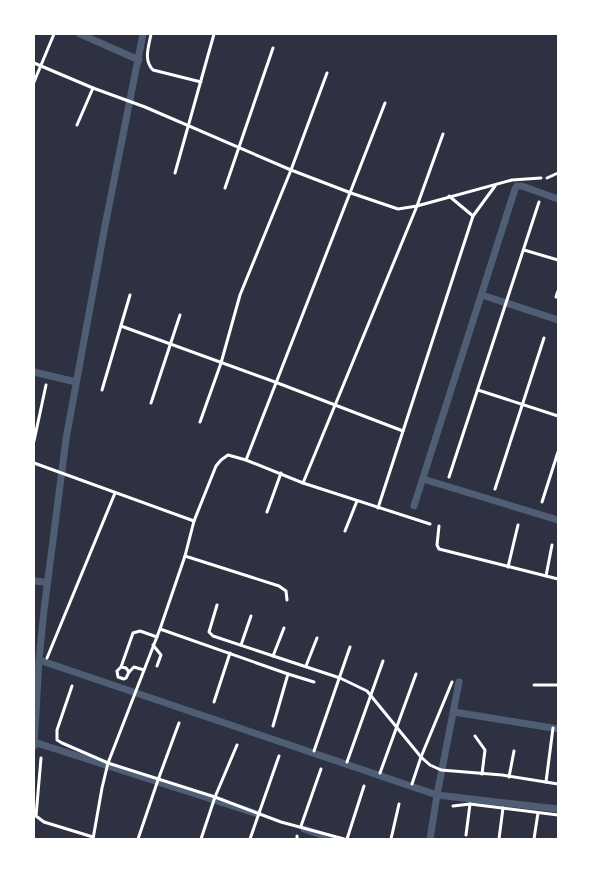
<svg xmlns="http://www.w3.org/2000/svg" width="592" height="873" font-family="Karla,sans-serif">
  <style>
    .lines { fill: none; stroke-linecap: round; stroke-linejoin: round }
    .canal { stroke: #4f5d75; stroke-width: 7 }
    .minor { stroke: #fff; stroke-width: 3 }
  </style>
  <rect width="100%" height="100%" fill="#2d3142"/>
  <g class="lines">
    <g class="canal">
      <polyline points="80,34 139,60"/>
      <polyline points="482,295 558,320"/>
      <polyline points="34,372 76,382"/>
      <polyline points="423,479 558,520"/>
      <polyline points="414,506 515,189 517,186 522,186 558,199"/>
      <polyline points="34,581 44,582"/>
      <polyline points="39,660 437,795 558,809"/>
      <polyline points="454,712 558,729"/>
      <polyline points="34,742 258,814"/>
      <polyline points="34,746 39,660 44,610 66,439 105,226 143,34"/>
      <polyline points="304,829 334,839"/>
      <polyline points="430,839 437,795 459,682"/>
    </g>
    <g class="minor">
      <path d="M151 34C149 46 143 60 153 70L201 82"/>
      <polyline points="34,63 93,88 145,107 291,170 351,193 398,209 417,206 512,180 541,178"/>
      <polyline points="34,82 54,34"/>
      <polyline points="77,125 93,88"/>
      <polyline points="175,173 214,34"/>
      <polyline points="547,178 558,173"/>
      <polyline points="225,188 273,48"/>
      <polyline points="449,196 473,216"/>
      <polyline points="524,250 558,260"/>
      <polyline points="556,297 558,291"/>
      <polyline points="121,326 275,382 403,431"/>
      <polyline points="102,390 130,295"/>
      <polyline points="478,390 558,416"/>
      <polyline points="151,403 180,315"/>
      <polyline points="200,422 221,363 240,295 291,170 327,73"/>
      <polyline points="34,441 46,385"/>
      <polyline points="246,460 385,103"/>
      <polyline points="34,463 194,521"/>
      <polyline points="449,477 539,202"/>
      <polyline points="303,483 417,206 443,134"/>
      <polyline points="495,489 544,338"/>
      <polyline points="542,502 558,452"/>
      <polyline points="378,508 473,216 495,186"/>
      <polyline points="267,512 281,473"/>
      <polyline points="439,526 437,545 439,549 558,579"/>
      <polyline points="345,531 357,501"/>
      <polyline points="185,556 279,586 286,591 287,600"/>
      <polyline points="508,567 518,525"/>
      <polyline points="546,576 552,545"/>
      <polyline points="217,605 209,632 213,636 340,678 367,691 421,757 430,765 441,770 502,775 558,784"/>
      <polyline points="160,629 288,674 273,726"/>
      <polyline points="153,645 161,655 157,666"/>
      <polyline points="241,645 251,616"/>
      <polyline points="273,656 284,628"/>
      <polyline points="47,658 115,493"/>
      <polyline points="306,666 317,638"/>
      <polyline points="121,667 126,668 129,672 126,678 124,679 118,677 117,671 121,667 133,633 140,631 157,637"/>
      <polyline points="129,672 134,667 144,670"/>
      <polyline points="288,674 314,682"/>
      <polyline points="534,685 558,685"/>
      <polyline points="72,686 57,730 57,740 62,743 108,763 215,797 281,822 344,839"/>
      <polyline points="214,702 230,653"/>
      <polyline points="475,736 485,750 482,774"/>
      <polyline points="314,751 350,647"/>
      <polyline points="41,758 36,816 44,822 93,837"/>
      <polyline points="347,762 383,661"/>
      <polyline points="380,773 416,674"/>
      <polyline points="509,777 514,751"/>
      <polyline points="546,782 553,728"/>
      <polyline points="412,784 421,757 452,682"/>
      <polyline points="453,806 470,804 558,815"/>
      <polyline points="301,826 321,769"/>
      <polyline points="466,835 470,804"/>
      <polyline points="93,839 102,788 108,763 160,629 185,556 194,521 216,466 221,460 228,455 246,460 303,483 430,524"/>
      <polyline points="138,839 158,780 179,723"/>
      <polyline points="201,839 215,797 237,745"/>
      <polyline points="250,839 279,756"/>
      <polyline points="297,839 297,836"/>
      <polyline points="347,839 364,786"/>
      <polyline points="391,839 399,804"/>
      <polyline points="499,839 503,808"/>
      <polyline points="534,839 538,813"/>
    </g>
  </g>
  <rect width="592" height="873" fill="none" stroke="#ffffff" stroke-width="70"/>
</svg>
